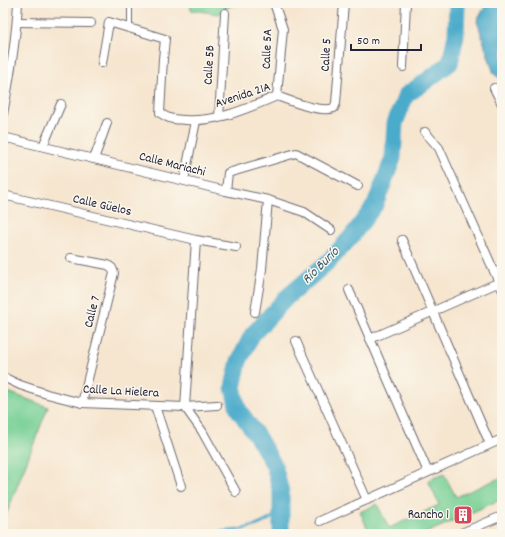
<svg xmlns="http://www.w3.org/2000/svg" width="505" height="537" font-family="Dekko,sans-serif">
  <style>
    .green { fill: #78d096; stroke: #4d7968 }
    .water { fill: #4cabcb; stroke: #376683 }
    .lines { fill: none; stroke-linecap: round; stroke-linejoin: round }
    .stream { stroke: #4cabcb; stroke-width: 3 }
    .river { stroke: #4cabcb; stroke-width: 17 }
    .lane-casing { stroke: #6c676f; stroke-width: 6 }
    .street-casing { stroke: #6c676f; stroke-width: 10 }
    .lane { stroke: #fff; stroke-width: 4 }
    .street { stroke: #fff; stroke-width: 8 }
    .labels { text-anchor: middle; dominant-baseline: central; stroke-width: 3; stroke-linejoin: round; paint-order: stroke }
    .street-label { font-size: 13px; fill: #22223b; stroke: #fbf7ec }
    .poi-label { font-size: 13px; fill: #22223b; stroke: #fbf7ec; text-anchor: end }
    .water-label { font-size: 14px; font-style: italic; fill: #335975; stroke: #fbf7ec }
  </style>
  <rect width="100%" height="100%" fill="#fbf7ec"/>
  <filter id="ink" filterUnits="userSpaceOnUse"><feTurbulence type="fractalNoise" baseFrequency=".025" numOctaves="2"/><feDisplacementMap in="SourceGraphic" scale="8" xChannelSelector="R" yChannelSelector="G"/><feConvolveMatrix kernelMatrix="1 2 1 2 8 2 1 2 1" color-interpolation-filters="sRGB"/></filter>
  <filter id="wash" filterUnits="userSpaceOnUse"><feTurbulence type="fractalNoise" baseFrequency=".012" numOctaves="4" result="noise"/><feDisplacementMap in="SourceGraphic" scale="16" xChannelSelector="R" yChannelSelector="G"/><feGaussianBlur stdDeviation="0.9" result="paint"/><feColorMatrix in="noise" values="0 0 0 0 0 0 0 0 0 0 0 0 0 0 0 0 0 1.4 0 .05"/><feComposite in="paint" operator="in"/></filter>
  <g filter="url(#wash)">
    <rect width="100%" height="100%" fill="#f6e6d0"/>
    <g class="green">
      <polygon points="190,3 244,3 231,6 219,14 191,10"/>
      <polygon points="3,390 48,407 6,515 3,513"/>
      <polygon points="444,474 456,497 502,477 502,499 424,534 370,534 360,512 377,504 389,528 439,505 428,480"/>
    </g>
    <polygon class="water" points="487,3 502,3 502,80 494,74 477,21"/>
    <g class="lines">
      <path class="stream" d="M170 534C201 530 244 537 271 518 275 516 278 510 281 506"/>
      <polyline class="river" points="281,534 281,492 274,465 257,436 238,409 233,387 239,361 252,335 287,297 329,261 351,237 375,205 393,158 395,123 406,95 425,82 450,63 456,35 457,3"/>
    </g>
  </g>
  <g filter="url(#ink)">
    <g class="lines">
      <g class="lane-casing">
        <polyline id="lane" points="130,28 130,3"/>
      </g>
      <g class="street-casing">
        <g id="street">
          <polyline points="274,3 283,29 277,96"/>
          <polyline points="17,22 91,23"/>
          <path d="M102 63 109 22 165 39 163 59 160 113C170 120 174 119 186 120 219 122 248 108 277 96 290 101 321 113 334 108L336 103 344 3"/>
          <polyline points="403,67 406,3"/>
          <polyline points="494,88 502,104"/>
          <path d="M3 114C10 77 16 40 18 3"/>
          <polyline points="219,118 225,13"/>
          <polyline points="425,132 439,148 502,289"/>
          <polyline points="3,137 226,191 268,200 304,212 331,230"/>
          <polyline points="43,146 61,104"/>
          <polyline points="94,159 107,123"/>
          <polyline points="184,180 196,121"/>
          <polyline points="226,191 228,173 296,153 358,186"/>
          <polyline points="3,195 196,240 236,247"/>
          <polyline points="196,240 185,407 202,431 236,492"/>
          <polyline points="402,240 490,444"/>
          <polyline points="71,258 108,265 112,268 114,273 82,403"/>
          <polyline points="349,290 428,472"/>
          <polyline points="255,312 262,269 268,200"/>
          <polyline points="370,339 502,281"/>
          <polyline points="296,341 367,500"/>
          <polyline points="3,377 20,385 47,394 82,403 185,407 217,405"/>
          <polyline points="155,406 181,486"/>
          <polyline points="320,521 502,439"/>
          <polyline points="459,534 502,516"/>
        </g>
      </g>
      <use href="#lane" class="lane"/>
      <use href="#street" class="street"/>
    </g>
  </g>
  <defs>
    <g id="building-square" transform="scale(1)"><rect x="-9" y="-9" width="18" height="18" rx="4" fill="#d1495b" stroke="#fbf7ec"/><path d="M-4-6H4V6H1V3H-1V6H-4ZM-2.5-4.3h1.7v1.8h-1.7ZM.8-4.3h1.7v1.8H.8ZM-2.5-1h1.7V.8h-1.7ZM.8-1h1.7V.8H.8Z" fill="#fff"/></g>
  </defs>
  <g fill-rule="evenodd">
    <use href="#building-square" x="463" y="515"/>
  </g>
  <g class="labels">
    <g class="street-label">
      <text transform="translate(268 49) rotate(-88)">Calle 5A</text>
      <text transform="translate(327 55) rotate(-87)">Calle 5</text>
      <text transform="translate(210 65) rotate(-87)">Calle 5B</text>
      <text transform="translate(243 96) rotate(-18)">Avenida 21A</text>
      <text transform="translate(172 165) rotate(14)">Calle Mariachi</text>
      <text transform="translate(102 206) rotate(13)">Calle Güelos</text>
      <text transform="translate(93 312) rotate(-76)">Calle 7</text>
      <text transform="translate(121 392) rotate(3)">Calle La Hielera</text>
    </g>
    <g class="poi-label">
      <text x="449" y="515">Rancho 1</text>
    </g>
    <g class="water-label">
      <text transform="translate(321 266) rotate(-45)">Río Burío</text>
    </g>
  </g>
  <rect width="505" height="537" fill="none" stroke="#fbf7ec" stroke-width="16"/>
  <path d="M351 44v6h70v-6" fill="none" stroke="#22223b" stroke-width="2"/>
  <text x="357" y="44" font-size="12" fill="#22223b" stroke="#fbf7ec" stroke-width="3" paint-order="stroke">50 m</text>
</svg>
